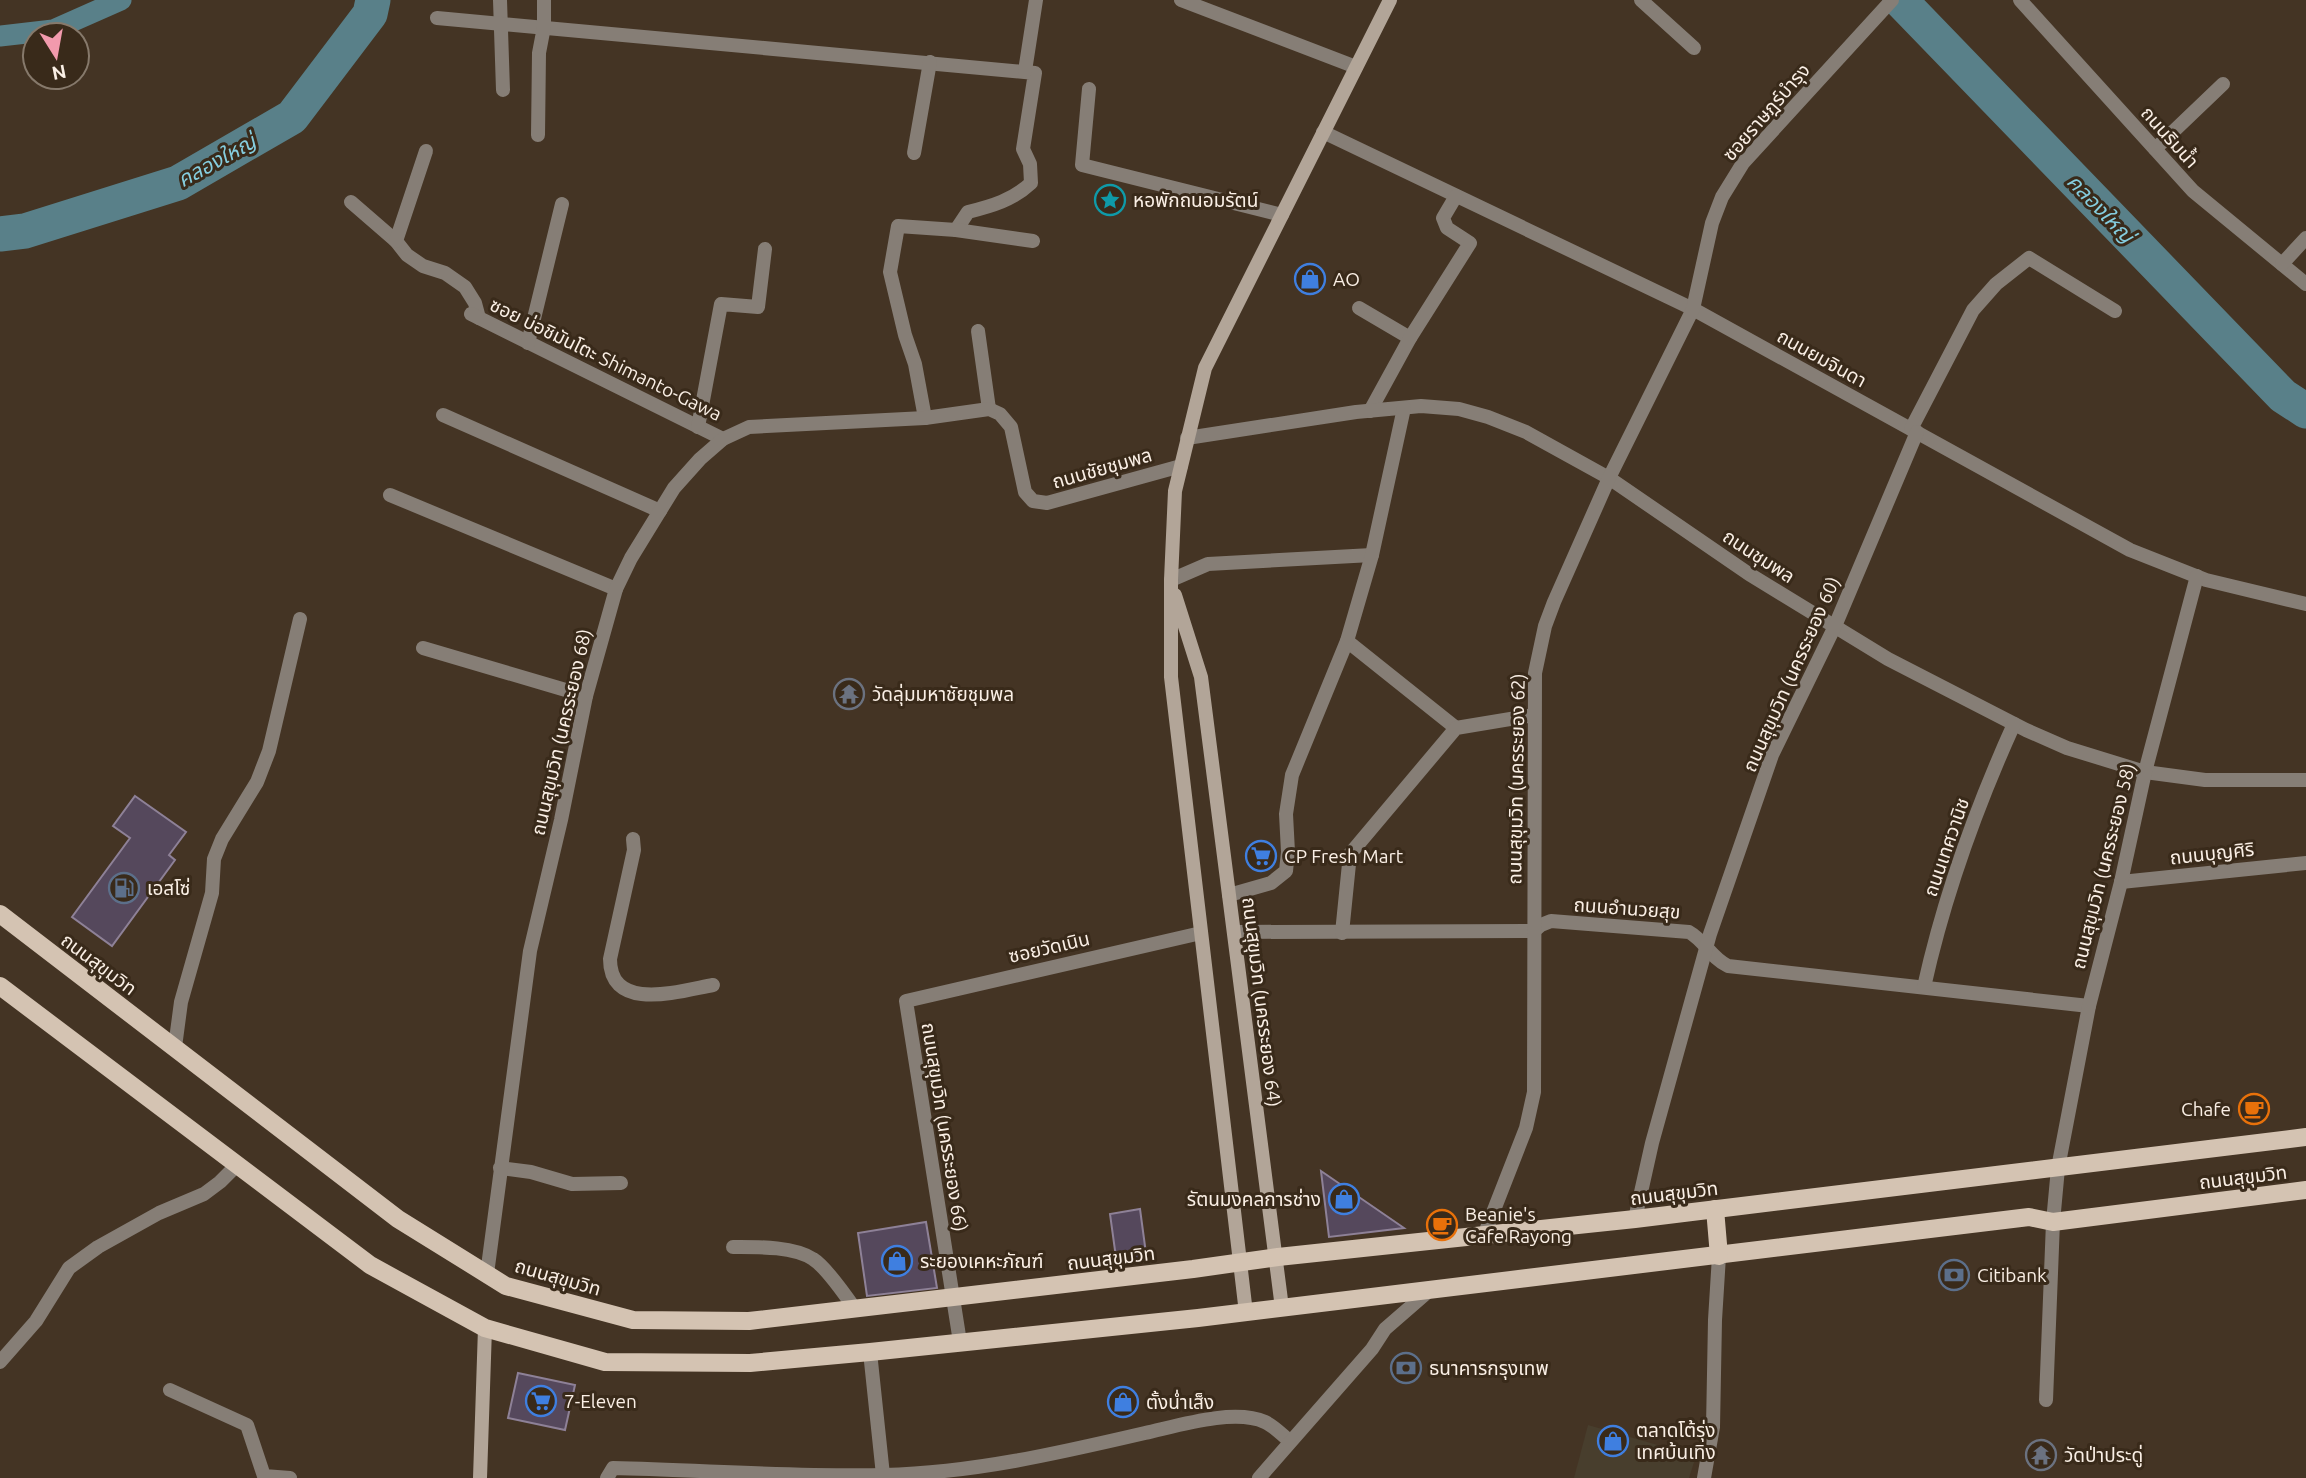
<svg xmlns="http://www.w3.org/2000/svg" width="2306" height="1478" font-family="Ubuntu,'Noto Sans Thai',sans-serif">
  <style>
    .commercial { fill: #483e2d }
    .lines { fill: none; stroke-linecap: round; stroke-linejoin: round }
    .canal { stroke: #598089; stroke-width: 21 }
    .river { stroke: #598089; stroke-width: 35 }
    .building { fill: #55485c; stroke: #8e8197; stroke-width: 2 }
    .street { stroke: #867e76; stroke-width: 14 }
    .secondary { stroke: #b2a598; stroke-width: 14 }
    .primary { stroke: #d4c3b2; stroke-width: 18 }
    .labels { text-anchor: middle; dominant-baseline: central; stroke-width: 6; stroke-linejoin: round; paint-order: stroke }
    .street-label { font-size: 19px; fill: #faefe5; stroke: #392a1a }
    .poi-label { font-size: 19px; fill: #faefe5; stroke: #392a1a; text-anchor: start }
    .water-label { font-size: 21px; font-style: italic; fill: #85cdde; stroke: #392a1a }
  </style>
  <rect width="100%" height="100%" fill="#443424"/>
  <polygon class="commercial" points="1588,1425 1696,1456 1689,1478 1574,1478"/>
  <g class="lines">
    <polyline class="canal" points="0,36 53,30 121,0"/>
    <g class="river">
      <polyline points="1900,0 2283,396 2306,411"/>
      <polyline points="0,234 25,231 178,183 292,117 370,14 373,0"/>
    </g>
  </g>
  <g class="building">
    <polygon points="135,796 186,832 169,855 175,860 112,946 72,917 130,838 113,826"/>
    <polygon points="1321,1171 1404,1228 1329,1237"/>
    <polygon points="1140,1209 1147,1261 1117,1265 1110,1214"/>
    <polygon points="926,1222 937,1288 867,1296 858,1233"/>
    <polygon points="518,1373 575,1385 565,1430 508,1418"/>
  </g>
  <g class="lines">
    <g class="street">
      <polyline points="500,0 503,90"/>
      <polyline points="1181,0 1356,67"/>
      <polyline points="1641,0 1694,48"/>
      <polyline points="2020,0 2193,191 2306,284"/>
      <path d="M437 18 1035 73 1023 149 1030 164 1031 183C1013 200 992 206 968 212L956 230"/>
      <polyline points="1025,71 1036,0"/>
      <polyline points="1089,89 1082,165 1282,215"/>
      <polyline points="1323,132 1693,309 2130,550 2206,580 2306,604"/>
      <polyline points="538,135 539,53 544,27 544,0"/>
      <polyline points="2155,149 2223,84"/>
      <polyline points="914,153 930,62"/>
      <polyline points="351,202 396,241 407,255 423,266 445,273 465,287 475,303 479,318"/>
      <polyline points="396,241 426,151"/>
      <polyline points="2282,264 2306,238"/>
      <polyline points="1359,308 1410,338"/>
      <polyline points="471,314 723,439"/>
      <polyline points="978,331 989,409"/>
      <polyline points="528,343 562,204"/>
      <polyline points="1370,411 1410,338 1470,243 1447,228 1443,218 1456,196"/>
      <polyline points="443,415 660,511"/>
      <polyline points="925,418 915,364 905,335 890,272 898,226 956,230 1033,241"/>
      <polyline points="698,427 721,304 758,307 765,249"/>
      <polyline points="1911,429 1973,310 1996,284 2029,258 2115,311"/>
      <polyline points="1187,438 1356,412 1421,406 1459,409 1488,417 1526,432 1609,478 1749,574 1888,659 2026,730 2067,748 2145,772 2205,780 2306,780"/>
      <polyline points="390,495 616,589"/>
      <polyline points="1171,580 1208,564 1372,555"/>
      <polyline points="1347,641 1456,728"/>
      <polyline points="423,648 586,696"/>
      <path d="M633 839 634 850 610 959C610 1013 680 991 713 985"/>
      <polyline points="2121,882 2306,863"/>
      <polyline points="1229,895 1271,883 1286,871 1288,852 1286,814 1292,775 1347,641 1372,555 1404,408"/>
      <path d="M1234 932 1534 931 1541 925 1551 921 1689 932C1705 941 1711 958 1728 966L2089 1006"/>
      <polyline points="1342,933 1350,854 1456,728 1534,715"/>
      <path d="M1924 987C1944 897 1976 808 2014 724"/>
      <polyline points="175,1047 181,1002 212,893 214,859 222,839 257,782 269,751 300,619"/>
      <polyline points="500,1168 531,1172 572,1184 621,1183"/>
      <polyline points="1635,1219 1652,1143 1710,934 1772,755 1835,626 1917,432"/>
      <polyline points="1485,1233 1526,1128 1534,1092 1535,673 1545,626 1554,602 1609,478 1693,309 1712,223 1722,197 1743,163 1892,0"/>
      <path d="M733 1247C756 1247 793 1246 813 1259 826 1267 846 1296 855 1309"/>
      <polyline points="487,1274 530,951 561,820 586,696 616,589 631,558 674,488 700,459 723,439 749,427 925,418 989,409 1000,414 1011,427 1025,492 1033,501 1047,503 1181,466"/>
      <polyline points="960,1342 906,1001 1201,933"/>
      <polyline points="870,1352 883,1475"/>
      <polyline points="0,1362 36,1321 69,1268 98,1247 159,1213 204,1194 220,1182 238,1164"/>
      <polyline points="170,1390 247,1425 264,1476 290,1478"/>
      <polyline points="2046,1400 2053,1222 2058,1168 2089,1006 2121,882 2145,772 2197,576"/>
      <path d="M607 1478 613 1468C703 1470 794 1477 884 1475 973 1473 1059 1453 1145 1433 1177 1426 1234 1408 1265 1422 1274 1426 1282 1435 1290 1441"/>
      <polyline points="1259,1478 1372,1349 1385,1329 1431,1289"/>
      <polyline points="1704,1478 1713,1427 1715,1320 1719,1256"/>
    </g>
    <g class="secondary">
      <polyline points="1175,595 1201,677 1282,1308"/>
      <polyline points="1246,1313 1171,677 1171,580 1175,491 1205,368 1390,0"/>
      <polyline points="480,1478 485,1328"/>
    </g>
    <g class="primary">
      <polyline points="0,914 398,1219 506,1286 633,1320 749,1321 1193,1269 1278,1257 1635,1219 2306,1137"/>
      <polyline points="0,986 370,1265 485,1328 605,1362 750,1363 870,1352 1198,1318 2029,1217 2053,1222 2306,1190"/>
      <polyline points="1715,1209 1719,1256"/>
    </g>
  </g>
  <defs>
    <g id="sight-ring" transform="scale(1.575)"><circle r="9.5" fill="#392a1a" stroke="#0f9aa8" stroke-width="1.5"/><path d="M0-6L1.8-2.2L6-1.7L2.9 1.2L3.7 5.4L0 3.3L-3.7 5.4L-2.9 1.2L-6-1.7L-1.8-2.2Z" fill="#0f9aa8"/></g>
    <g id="shop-ring" transform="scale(1.575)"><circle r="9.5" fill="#392a1a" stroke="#3f7fe0" stroke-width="1.5"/><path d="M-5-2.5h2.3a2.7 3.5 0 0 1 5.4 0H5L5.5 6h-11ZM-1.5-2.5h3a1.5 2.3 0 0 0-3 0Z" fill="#3f7fe0"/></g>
    <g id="temple-ring" transform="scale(1.575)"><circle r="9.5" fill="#392a1a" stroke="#6b7280" stroke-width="1.5"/><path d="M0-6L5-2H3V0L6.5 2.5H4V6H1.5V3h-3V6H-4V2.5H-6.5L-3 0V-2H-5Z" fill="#6b7280"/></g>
    <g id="supermarket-ring" transform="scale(1.575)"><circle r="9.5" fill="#392a1a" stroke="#3f7fe0" stroke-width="1.5"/><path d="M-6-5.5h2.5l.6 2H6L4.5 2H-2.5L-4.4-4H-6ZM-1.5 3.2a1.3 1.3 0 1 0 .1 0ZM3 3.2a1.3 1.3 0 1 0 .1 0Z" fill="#3f7fe0"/></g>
    <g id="fuel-ring" transform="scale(1.575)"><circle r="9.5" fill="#392a1a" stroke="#5c6f8a" stroke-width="1.5"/><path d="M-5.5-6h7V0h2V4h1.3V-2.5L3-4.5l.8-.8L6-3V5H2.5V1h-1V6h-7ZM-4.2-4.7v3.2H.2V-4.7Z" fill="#5c6f8a"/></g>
    <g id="cafe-ring" transform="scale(1.575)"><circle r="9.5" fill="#392a1a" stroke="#e8710a" stroke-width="1.5"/><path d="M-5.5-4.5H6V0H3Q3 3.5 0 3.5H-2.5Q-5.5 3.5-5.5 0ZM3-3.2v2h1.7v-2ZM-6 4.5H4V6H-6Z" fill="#e8710a"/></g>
    <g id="bank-ring" transform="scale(1.575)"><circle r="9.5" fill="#392a1a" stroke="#5c6f8a" stroke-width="1.5"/><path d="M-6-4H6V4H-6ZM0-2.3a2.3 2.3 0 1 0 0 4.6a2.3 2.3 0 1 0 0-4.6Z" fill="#5c6f8a"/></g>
  </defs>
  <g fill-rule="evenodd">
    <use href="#sight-ring" x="1110" y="200"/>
    <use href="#shop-ring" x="1310" y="279"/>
    <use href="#temple-ring" x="849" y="694"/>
    <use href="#supermarket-ring" x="1261" y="856"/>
    <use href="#fuel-ring" x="124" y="888"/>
    <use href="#cafe-ring" x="2254" y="1109"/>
    <use href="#shop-ring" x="1344" y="1199"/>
    <use href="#cafe-ring" x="1442" y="1225"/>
    <use href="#shop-ring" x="897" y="1261"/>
    <use href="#bank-ring" x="1954" y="1275"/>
    <use href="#bank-ring" x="1406" y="1368"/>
    <use href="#supermarket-ring" x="541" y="1401"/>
    <use href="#shop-ring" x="1123" y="1402"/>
    <use href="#shop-ring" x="1613" y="1441"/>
    <use href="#temple-ring" x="2041" y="1455"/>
  </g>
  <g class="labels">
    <g class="street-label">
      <text transform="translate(1766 112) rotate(-49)">ซอยราษฎร์บำรุง</text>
      <text transform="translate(2170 137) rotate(48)">ถนนริมน้ำ</text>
      <text transform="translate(1822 358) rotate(29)">ถนนยมจินดา</text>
      <text transform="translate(606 359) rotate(26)">ซอย บ่อชิมันโตะ Shimanto-Gawa</text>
      <text transform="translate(1102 468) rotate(-16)">ถนนชัยชุมพล</text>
      <text transform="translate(1759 556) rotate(33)">ถนนชุมพล</text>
      <text transform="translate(1791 674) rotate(-66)">ถนนสุขุมวิท (นครระยอง 60)</text>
      <text transform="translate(561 732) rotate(-77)">ถนนสุขุมวิท (นครระยอง 68)</text>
      <text transform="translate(1516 779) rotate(-89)">ถนนสุขุมวิท (นครระยอง 62)</text>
      <text transform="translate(1946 847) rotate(-71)">ถนนเทศวานิช</text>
      <text transform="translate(2212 853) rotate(-6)">ถนนบุญศิริ</text>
      <text transform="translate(2103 866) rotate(-76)">ถนนสุขุมวิท (นครระยอง 58)</text>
      <text transform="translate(1627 908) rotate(4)">ถนนอำนวยสุข</text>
      <text transform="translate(1049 947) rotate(-13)">ซอยวัดเนิน</text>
      <text transform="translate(99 964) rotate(37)">ถนนสุขุมวิท</text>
      <text transform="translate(1262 1002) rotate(83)">ถนนสุขุมวิท (นครระยอง 64)</text>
      <text transform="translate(945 1127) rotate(81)">ถนนสุขุมวิท (นครระยอง 66)</text>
      <text transform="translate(2243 1177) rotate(-7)">ถนนสุขุมวิท</text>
      <text transform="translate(1674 1193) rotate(-7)">ถนนสุขุมวิท</text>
      <text transform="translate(1111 1258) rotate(-7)">ถนนสุขุมวิท</text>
      <text transform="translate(558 1277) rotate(16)">ถนนสุขุมวิท</text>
    </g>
    <g class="poi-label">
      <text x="1133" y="200">หอพักถนอมรัตน์</text>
      <text x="1333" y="279">AO</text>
      <text x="872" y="694">วัดลุ่มมหาชัยชุมพล</text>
      <text x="1284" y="856">CP Fresh Mart</text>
      <text x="147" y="888">เอสโซ่</text>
      <text x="2231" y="1109" text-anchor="end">Chafe</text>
      <text x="1321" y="1199" text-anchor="end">รัตนมงคลการช่าง</text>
      <text x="1465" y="1214">Beanie's<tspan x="1465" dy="22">Cafe Rayong</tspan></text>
      <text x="920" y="1261">ระยองเคหะภัณฑ์</text>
      <text x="1977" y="1275">Citibank</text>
      <text x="1429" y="1368">ธนาคารกรุงเทพ</text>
      <text x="564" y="1401">7-Eleven</text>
      <text x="1146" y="1402">ตั้งน่ำเส็ง</text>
      <text x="1636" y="1430">ตลาดโต้รุ่ง<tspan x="1636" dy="22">เทศบ้นเทิง</tspan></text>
      <text x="2064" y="1455">วัดป่าประดู่</text>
    </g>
    <g class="water-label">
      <text transform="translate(216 160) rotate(-29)">คลองใหญ่</text>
      <text transform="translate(2101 208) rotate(46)">คลองใหญ่</text>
    </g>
  </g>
  <g transform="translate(56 56) rotate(169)"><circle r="33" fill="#392a1a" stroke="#86796b" stroke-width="2"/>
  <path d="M0-5L12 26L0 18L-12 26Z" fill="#f29aad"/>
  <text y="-10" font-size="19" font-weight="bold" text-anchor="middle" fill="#faefe5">N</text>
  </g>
</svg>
